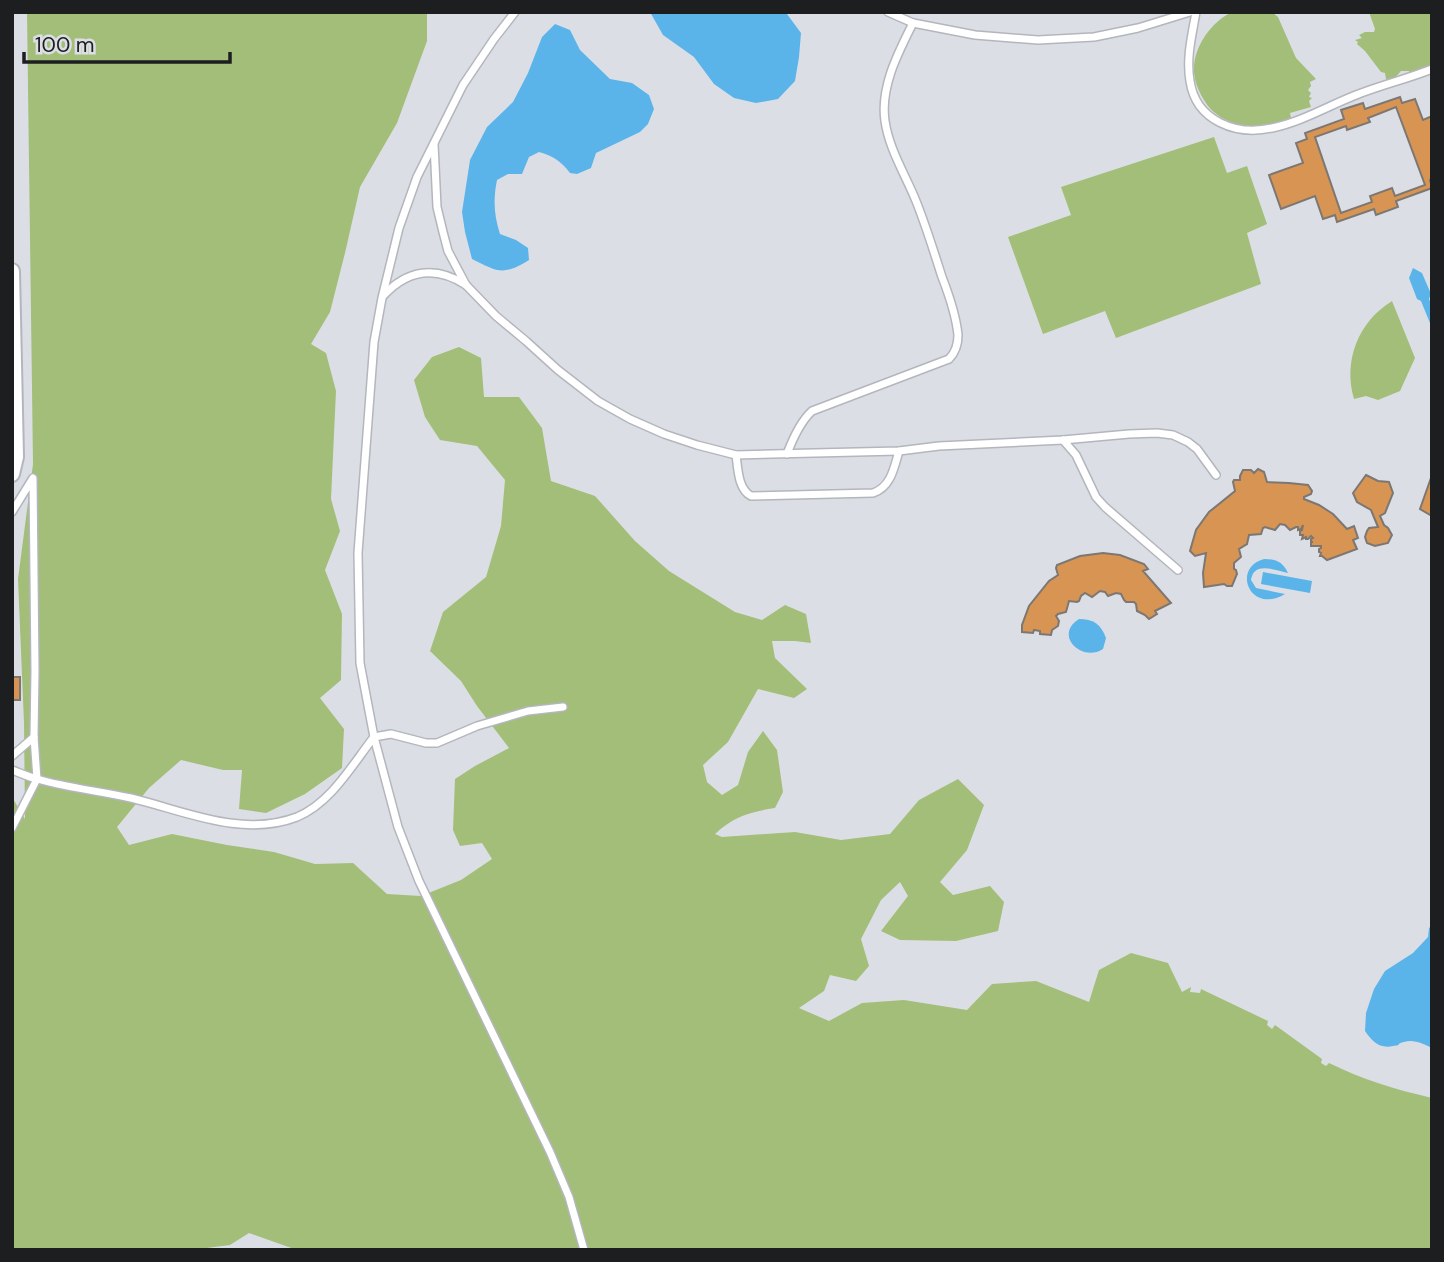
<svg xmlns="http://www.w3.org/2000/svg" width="1444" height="1262" font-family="'DM Sans',sans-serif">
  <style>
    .green { fill: #a3be78 }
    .water { fill: #5ab4ea }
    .building { fill: #d89453; stroke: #7c7773; stroke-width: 2; fill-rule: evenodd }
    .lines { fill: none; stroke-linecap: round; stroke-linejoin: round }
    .service-casing { stroke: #b3b6bc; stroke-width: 10 }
    .minor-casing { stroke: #b3b6bc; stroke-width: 18 }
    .service { stroke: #fff; stroke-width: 7 }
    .minor { stroke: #fff; stroke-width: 14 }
  </style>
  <rect width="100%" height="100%" fill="#dbdfe5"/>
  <g class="green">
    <path d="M27 12H427V41L397 123 360 187 345 253 330 312 311 344 326 353 336 391 331 499 340 531 325 570 342 614 341 680 320 698 344 729 342 768 305 794 266 813 239 809 242 770H223L181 760 149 788 117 827 129 845 172 834 227 845 274 852 315 864 353 863 387 894 421 896 461 880 492 859 482 843 460 846 453 830 455 779 475 766 509 748 477 706 461 681 430 651 443 612 486 577 501 526 505 480 477 446 440 440 425 417 414 380 432 357 459 347 481 358 484 397H519L542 428 551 481 595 496 635 541 669 571 735 612 762 620 785 605 806 614 811 643 795 641H772L775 658 807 689 794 698 758 689 728 742 703 765 707 782 722 795 738 785 748 752 763 731 777 750 783 792 775 808C750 812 734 816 715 834L722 837 795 832 841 840 890 834 919 800 958 779 984 805 967 850 940 882 953 895 990 886 1004 902 998 931 956 941 900 940 881 931 908 896 900 882 881 900 861 939 869 966 856 981 830 975 824 991 799 1008 829 1021 862 1003 904 1000 967 1010 992 984 1036 981 1089 1002 1099 970 1131 953 1168 963 1182 992 1191 987 1190 992 1200 993 1201 989 1268 1021 1267 1025 1272 1029 1275 1025 1322 1059 1321 1063 1326 1066 1329 1063C1364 1080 1394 1089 1432 1098V1250H297L249 1233 230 1245 191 1250H12V797L25 819 24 723 18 579 33 464Z"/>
    <path d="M1232 12H1272L1278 17 1296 58 1316 79 1310 82 1311 86 1308 90 1311 93 1309 97 1312 98 1309 101 1311 107 1290 113 1291 118C1278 123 1264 129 1249 127 1238 125 1222 120 1214 112 1206 106 1197 89 1195 79 1189 53 1209 23 1232 12Z"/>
    <polygon points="1369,12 1432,12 1432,68 1409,75 1409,71 1401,71 1393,80 1386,79 1385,73 1381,72 1365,51 1357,44 1358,42 1355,40 1362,38 1359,35 1365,32 1374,32 1375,29"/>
    <polygon points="1214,137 1227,173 1247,166 1267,224 1247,233 1261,284 1116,338 1105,311 1043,334 1008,237 1071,215 1061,187"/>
    <path d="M1392 301 1415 358 1400 391 1378 400 1366 396 1354 399C1343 361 1358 322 1392 301Z"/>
  </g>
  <g class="water">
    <polygon points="650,12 784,12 787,14 801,33 799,57 795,81 778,99 756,103 734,98 714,84 694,57 663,35"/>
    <path d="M555 24 570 30 580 50 610 79 632 83 649 95 654 109 648 124 640 132 596 153 591 168 577 174 570 173C561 161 553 156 539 152L529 157 522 174H508L497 180C493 200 494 215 500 234L516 240 528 248 529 260C503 276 498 272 472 259L465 232 462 212 470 160 487 127 513 102 528 73 542 37Z"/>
    <polygon points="1413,268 1422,273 1431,294 1429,299 1432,306 1432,328 1421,301 1417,299 1409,278"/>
    <path d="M1264 559C1276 559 1283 562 1288 573 1274 570 1254 561 1251 580L1256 588 1285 594C1250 615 1231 568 1264 559Z"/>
    <polygon points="1263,572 1312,581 1310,593 1261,584"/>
    <path d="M1079 619C1093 619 1101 624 1106 638L1103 649C1082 663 1053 635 1079 619Z"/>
    <path d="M1432 925V1048C1423 1044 1414 1039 1404 1042 1395 1044 1403 1045 1393 1046 1379 1049 1372 1041 1365 1031L1366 1013 1374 989 1385 971 1413 953 1428 937 1429 928Z"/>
  </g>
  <g class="building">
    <path d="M1400 97 1402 103 1415 99 1423 120 1432 116V180H1430L1432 188 1396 201 1398 207 1376 215 1374 209 1337 222 1335 215 1323 219 1315 196 1281 209 1269 175 1303 163 1296 143 1307 139 1305 133 1344 119 1341 110 1363 103 1365 109ZM1396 107 1425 185 1395 196 1392 188 1370 196 1372 202 1341 213 1315 137 1346 126 1347 130 1370 122 1368 118Z"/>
    <polygon points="1258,469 1264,472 1267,482 1289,483 1308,485 1312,491 1311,494 1304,497 1304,499 1319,505 1333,514 1347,529 1354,526 1358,538 1353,540 1357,549 1327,560 1322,556 1320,556 1321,553 1319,552 1319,549 1321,548 1321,546 1311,546 1311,542 1313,542 1311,542 1311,539 1313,538 1311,536 1308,539 1306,539 1306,537 1302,539 1303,535 1300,535 1300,531 1302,530 1303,525 1301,529 1298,530 1298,527 1296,527 1290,530 1285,525 1280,524 1275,530 1265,527 1263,528 1261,534 1249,535 1247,544 1239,549 1241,557 1234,563 1234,569 1236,570 1237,574 1232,586 1227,586 1224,584 1204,587 1203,573 1206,553 1195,556 1190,551 1196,530 1209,512 1235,491 1233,482 1234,480 1240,480 1240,476 1243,470 1251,470 1254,473"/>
    <polygon points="1366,475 1378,481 1389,482 1393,493 1385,513 1380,516 1384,525 1388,528 1392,535 1388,543 1375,546 1367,543 1365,537 1367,531 1369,528 1378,527 1371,510 1357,502 1353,493"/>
    <polygon points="1432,475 1432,516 1420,509"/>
    <polygon points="1103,553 1120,555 1144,564 1148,569 1143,571 1171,603 1155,611 1157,614 1149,619 1145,615 1137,611 1136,604 1134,602 1126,602 1124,600 1121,594 1116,593 1108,596 1105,592 1100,591 1092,597 1085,593 1081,596 1079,601 1077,602 1069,601 1066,612 1058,614 1056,616 1059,621 1058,626 1052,630 1051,635 1040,634 1040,631 1034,630 1033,633 1022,632 1022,625 1029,606 1049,581 1058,575 1056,568 1057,565 1080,556"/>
    <rect x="12" y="677" width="8" height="23"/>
  </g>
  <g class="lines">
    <g class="service-casing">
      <g id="service">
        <polyline points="888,12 913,23 975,35 1038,40 1094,37 1138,28 1190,12"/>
        <path d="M1196 12C1192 35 1186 58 1190 81 1196 121 1236 136 1272 128 1301 122 1328 106 1356 95 1381 85 1407 79 1432 69"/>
        <polyline points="434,144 437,207 443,232 448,251 466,285 496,316 526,341 558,370 598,401 630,419 664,434 697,445 736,455 899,451 939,446 1063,440 1129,434 1157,433 1173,435 1188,442 1197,449 1216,475"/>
        <path d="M383 296C407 270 435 265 466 285"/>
        <polyline points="1063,440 1076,455 1096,497 1105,507 1178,570"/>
        <path d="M787 454C793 438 800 422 812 411L949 359C956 352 958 344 958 335 956 315 949 295 942 277 934 252 926 226 916 201 905 174 889 149 885 121 880 87 898 53 913 23"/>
        <path d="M736 455C738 469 738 489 751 496L873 493C891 487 894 468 899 451"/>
        <polyline points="12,512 33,478 35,671 34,737 37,779 12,828"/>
        <polyline points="563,707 528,711 477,726 437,743 426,743 391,734 374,737 398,827 419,881 550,1152 569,1197 584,1250"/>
        <polyline points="12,756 34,737"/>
        <path d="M12 770C20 773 29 777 37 779 68 788 100 791 131 798 185 811 242 838 297 817 331 803 352 765 374 737L360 663 358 553 374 342 382 298 399 228 417 177 463 85 494 39 515 12"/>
      </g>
    </g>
    <g class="minor-casing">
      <polyline id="minor" points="12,271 16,457 12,474"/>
    </g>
    <use href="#service" class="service"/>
    <use href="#minor" class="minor"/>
  </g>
  <rect width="1444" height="1262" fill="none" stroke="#1d1e20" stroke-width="28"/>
  <path d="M24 52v10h206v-10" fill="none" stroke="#1d1e20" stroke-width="3.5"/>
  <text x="35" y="52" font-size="21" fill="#1d1e20" stroke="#dbdfe5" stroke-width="5" paint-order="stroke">100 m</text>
</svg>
